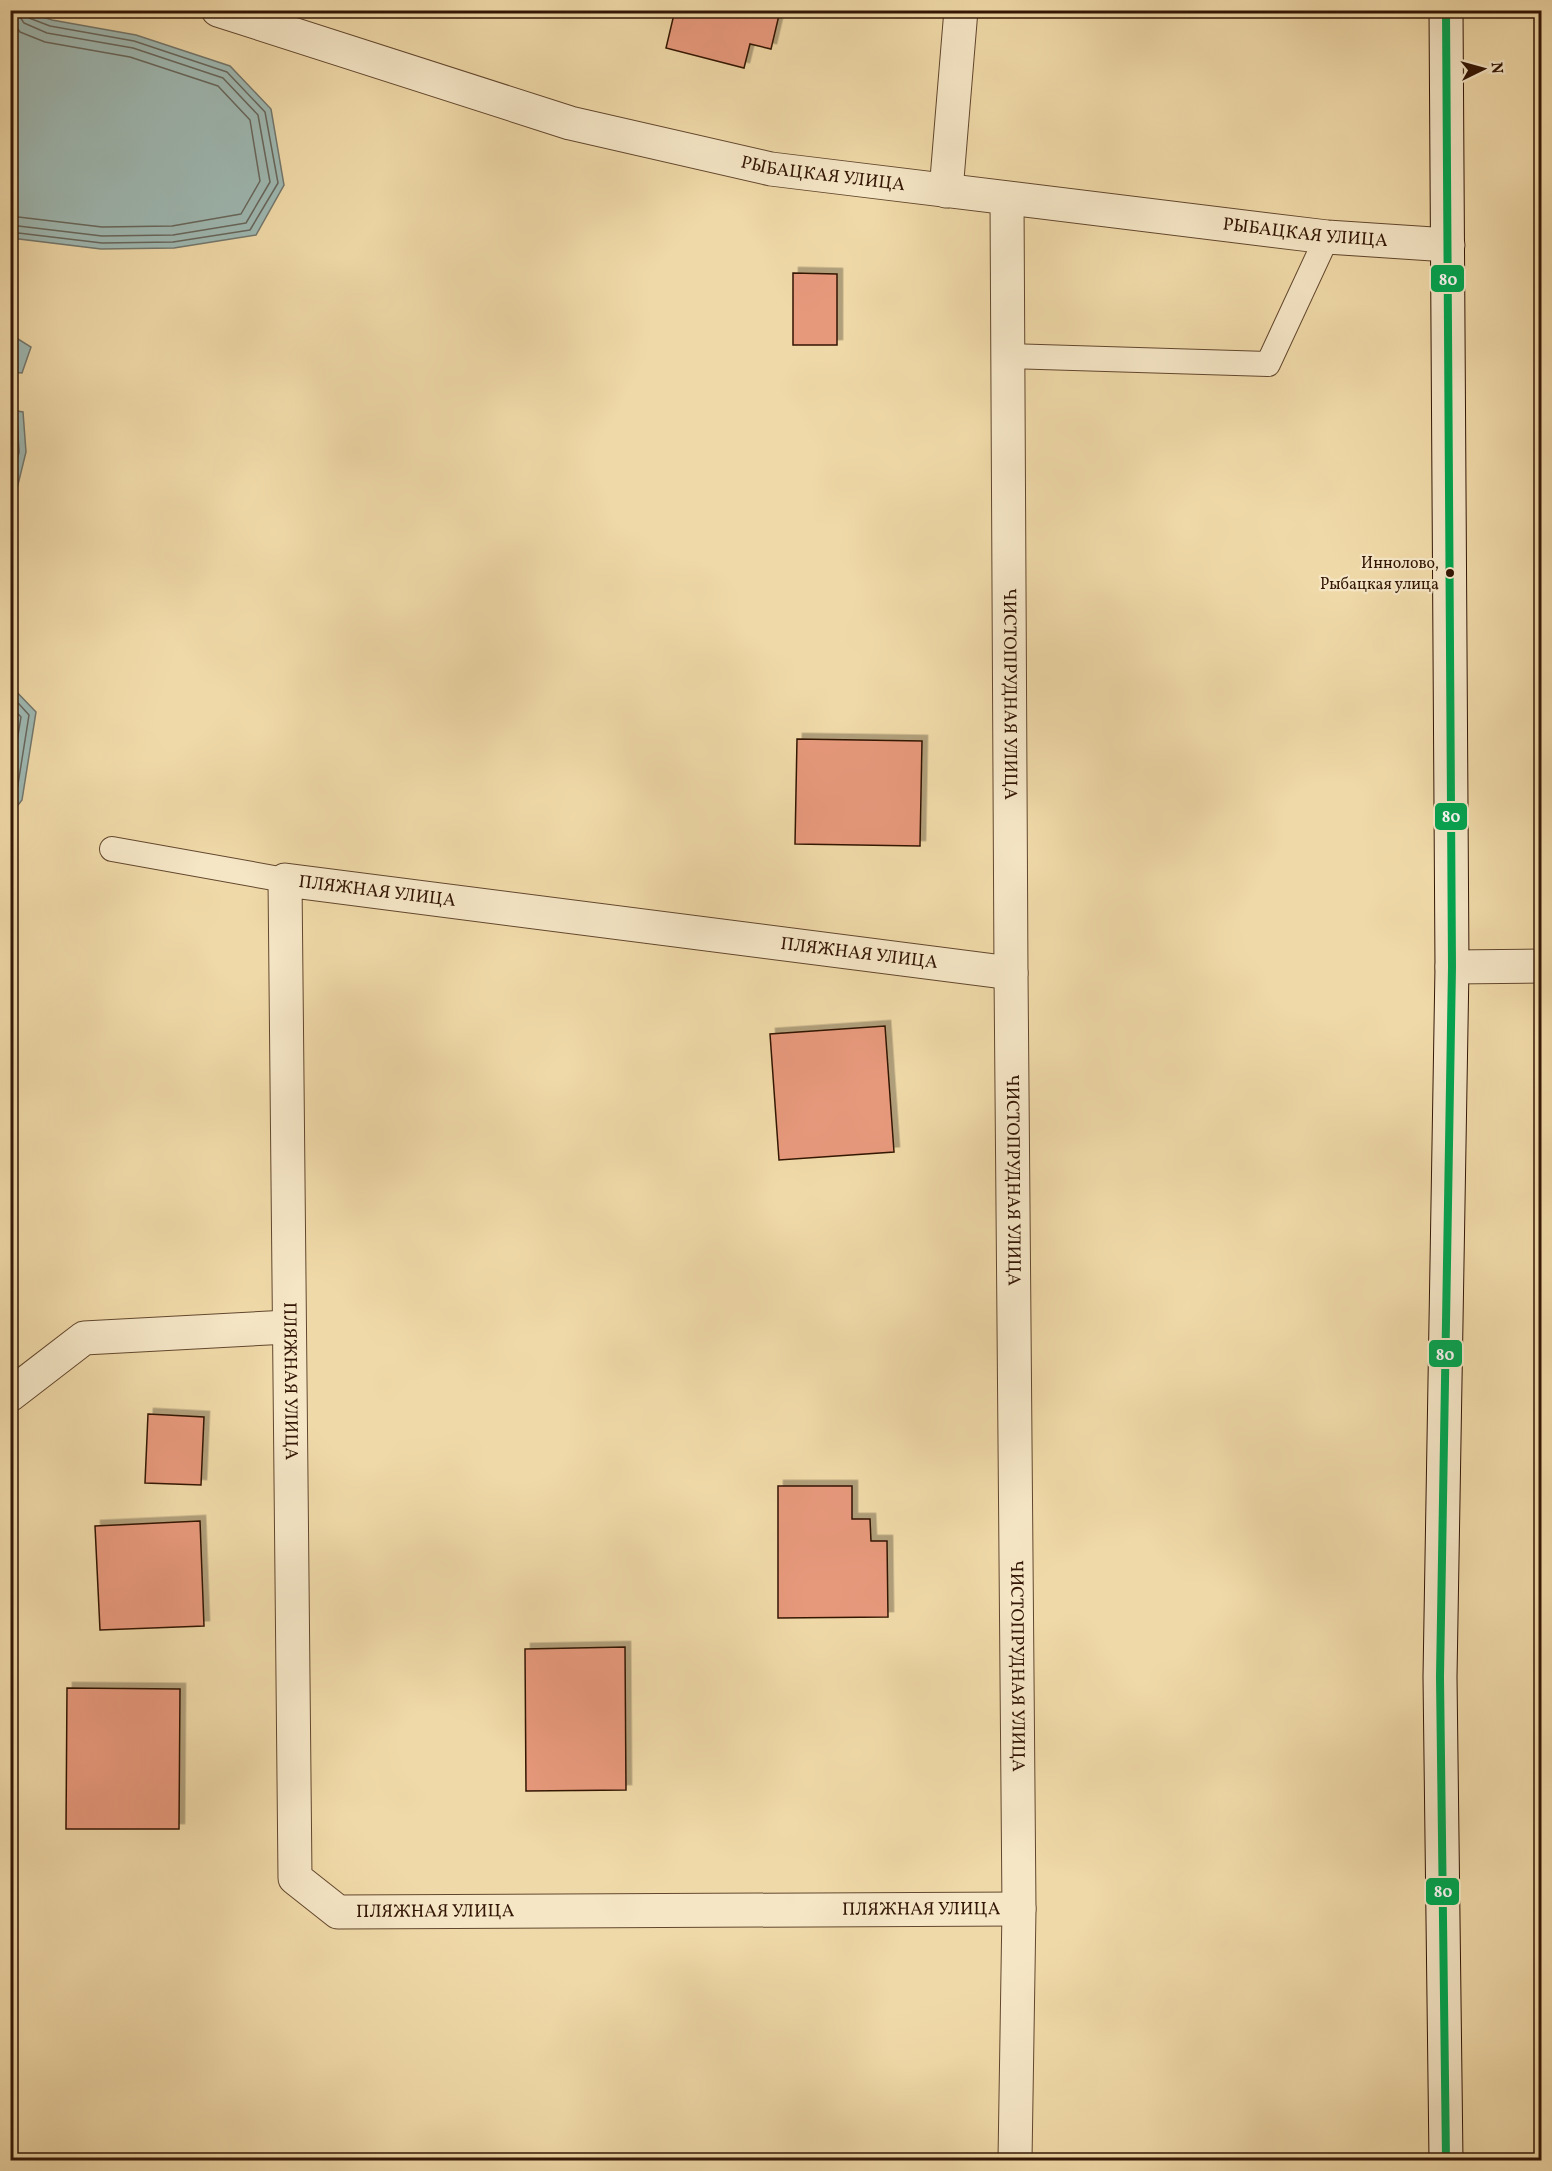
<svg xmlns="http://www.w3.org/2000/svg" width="1552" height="2171" font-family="Vollkorn,serif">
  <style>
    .water { fill: #9eb8b2; stroke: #73776d; stroke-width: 1.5 }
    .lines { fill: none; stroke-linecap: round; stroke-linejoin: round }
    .shore { stroke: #68675c; stroke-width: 1.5 }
    .building { fill: #e7997b; stroke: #331605; stroke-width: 1.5; filter: url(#shadow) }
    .service-casing { stroke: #62472e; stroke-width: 26 }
    .minor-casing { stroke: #62472e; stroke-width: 35 }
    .secondary-casing { stroke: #331605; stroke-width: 35 }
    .service { stroke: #f5e6c6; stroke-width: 24 }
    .minor { stroke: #f5e6c6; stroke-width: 33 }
    .secondary { stroke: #f5e6c6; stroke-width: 33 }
    .bus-1-casing { stroke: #f5e6c6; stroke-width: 12 }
    .bus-1 { stroke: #00a651; stroke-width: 8 }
    .bus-dot { fill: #331605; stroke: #f5e6c6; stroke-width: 2 }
    .labels { text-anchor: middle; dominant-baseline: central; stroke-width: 4.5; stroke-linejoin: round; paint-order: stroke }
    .bus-label { font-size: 16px; fill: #331605; stroke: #f5e6c6; text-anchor: end }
    .street-label { font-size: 18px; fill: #331605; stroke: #f5e6c6 }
    .line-badge { stroke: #f5e6c6; stroke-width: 2 }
    .badge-label { font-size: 16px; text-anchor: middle; font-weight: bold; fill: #fff }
  </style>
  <defs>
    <filter id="shadow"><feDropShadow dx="5.5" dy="-5.5" stdDeviation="0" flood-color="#0004"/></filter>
  </defs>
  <rect width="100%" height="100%" fill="#f0d9a8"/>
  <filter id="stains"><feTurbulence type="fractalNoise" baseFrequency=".00333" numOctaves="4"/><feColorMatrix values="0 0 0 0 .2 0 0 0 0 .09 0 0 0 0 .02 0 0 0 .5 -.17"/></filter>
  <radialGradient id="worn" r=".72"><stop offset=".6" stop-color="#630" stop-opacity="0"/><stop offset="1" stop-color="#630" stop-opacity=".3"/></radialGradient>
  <g class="water">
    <polygon points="11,10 26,11 52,20 136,35 230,66 271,109 284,185 256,235 174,248 101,249 11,238"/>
    <polygon points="10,334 31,347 22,373 11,372"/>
    <polygon points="11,410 23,412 26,452 11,513"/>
    <polygon points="11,686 36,712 22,800 11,814"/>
  </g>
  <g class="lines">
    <g class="shore">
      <polyline points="10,18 20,32 45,42 130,57 218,86 250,120 260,181 241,214 172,226 102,227 10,216"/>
      <polyline points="10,225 102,236 173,235 246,223 270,182 258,115 223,78 133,48 47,33 24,23 20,17 19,10"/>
      <polyline points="10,232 102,243 173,242 250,230 278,183 265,112 227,72 134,41 50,26 29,18 26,10"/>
      <polyline points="10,416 17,419 19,452 10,488"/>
      <polyline points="10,694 29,715 16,797 10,804"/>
      <polyline points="10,705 21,717 10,784"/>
    </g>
  </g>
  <g class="building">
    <polygon points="675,10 795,10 780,11 771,49 750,44 744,68 666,48"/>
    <polygon points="793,273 837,274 837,345 793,345"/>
    <polygon points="797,739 922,741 920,846 795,844"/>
    <polygon points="885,1026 894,1152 779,1160 770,1034"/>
    <polygon points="148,1414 204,1417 201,1485 145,1483"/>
    <polygon points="778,1486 852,1486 852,1519 870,1519 871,1541 887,1541 888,1617 778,1618"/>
    <polygon points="200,1521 204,1626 100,1630 95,1526"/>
    <polygon points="625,1647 626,1790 526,1791 525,1649"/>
    <polygon points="67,1688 180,1689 179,1829 66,1829"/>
  </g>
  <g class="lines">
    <g class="service-casing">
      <g id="service">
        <polyline points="1007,356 1268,364 1327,237"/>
        <polyline points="112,849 285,880"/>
      </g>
    </g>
    <g class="minor-casing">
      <g id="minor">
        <path id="s1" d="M218 10 570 123 771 169 1327 237 1448 245"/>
        <polyline points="946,191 961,10"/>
        <path id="s2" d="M1007 199 1011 973 1019 1909 1015 2160"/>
        <polyline points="1452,967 1542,966"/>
        <path id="s3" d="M1011 973 285 880 295 1878 338 1912 1019 1909"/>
        <polyline points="10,1395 84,1338 288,1327"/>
      </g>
    </g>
    <g class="secondary-casing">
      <polyline id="secondary" points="1446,2160 1440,1677 1452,967 1446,10"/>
    </g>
    <use href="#service" class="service"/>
    <use href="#minor" class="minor"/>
    <use href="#secondary" class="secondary"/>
    <g class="bus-1-casing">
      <polyline id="bus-1" points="1446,2160 1440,1677 1452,967 1446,10"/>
    </g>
    <use href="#bus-1" class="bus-1"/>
  </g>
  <circle class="bus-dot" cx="1450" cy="573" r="5"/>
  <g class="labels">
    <g class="bus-label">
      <text x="1439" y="564">Иннолово,<tspan x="1439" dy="21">Рыбацкая улица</tspan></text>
    </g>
    <g class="street-label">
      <text stroke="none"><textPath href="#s1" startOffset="628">РЫБАЦКАЯ УЛИЦА</textPath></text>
      <text stroke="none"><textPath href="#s1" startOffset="1114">РЫБАЦКАЯ УЛИЦА</textPath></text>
      <text stroke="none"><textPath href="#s2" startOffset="495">ЧИСТОПРУДНАЯ УЛИЦА</textPath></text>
      <text transform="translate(377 892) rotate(7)">ПЛЯЖНАЯ УЛИЦА</text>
      <text transform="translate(859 954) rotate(7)">ПЛЯЖНАЯ УЛИЦА</text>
      <text stroke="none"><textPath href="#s2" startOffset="981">ЧИСТОПРУДНАЯ УЛИЦА</textPath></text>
      <text stroke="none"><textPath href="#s3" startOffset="1233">ПЛЯЖНАЯ УЛИЦА</textPath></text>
      <text stroke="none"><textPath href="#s2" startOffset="1467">ЧИСТОПРУДНАЯ УЛИЦА</textPath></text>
      <text stroke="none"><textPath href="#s3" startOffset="2368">ПЛЯЖНАЯ УЛИЦА</textPath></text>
      <text stroke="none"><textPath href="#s3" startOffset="1882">ПЛЯЖНАЯ УЛИЦА</textPath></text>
    </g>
  </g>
  <g class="line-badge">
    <rect x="1430" y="264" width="35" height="29" rx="6" fill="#00a651"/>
    <rect x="1434" y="802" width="34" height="29" rx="6" fill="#00a651"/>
    <rect x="1428" y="1339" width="35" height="29" rx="6" fill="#00a651"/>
    <rect x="1425" y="1877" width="35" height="29" rx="6" fill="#00a651"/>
  </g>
  <g class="badge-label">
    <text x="1448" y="285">80</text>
    <text x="1451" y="822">80</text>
    <text x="1445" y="1360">80</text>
    <text x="1443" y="1897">80</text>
  </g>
  <rect width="1552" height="2171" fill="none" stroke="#f0d9a8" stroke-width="36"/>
  <rect x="12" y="12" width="1528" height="2147" fill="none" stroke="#331605" stroke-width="3"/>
  <rect x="18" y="18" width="1516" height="2135" fill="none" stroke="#331605" stroke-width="1.5"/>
  <g transform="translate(1483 69) rotate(85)" stroke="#f5e6c6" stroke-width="4.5" paint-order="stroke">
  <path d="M0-4.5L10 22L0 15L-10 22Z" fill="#331605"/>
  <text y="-9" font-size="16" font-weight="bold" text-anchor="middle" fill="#331605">N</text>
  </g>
  <rect width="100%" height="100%" filter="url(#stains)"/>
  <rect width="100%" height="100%" fill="url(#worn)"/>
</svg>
